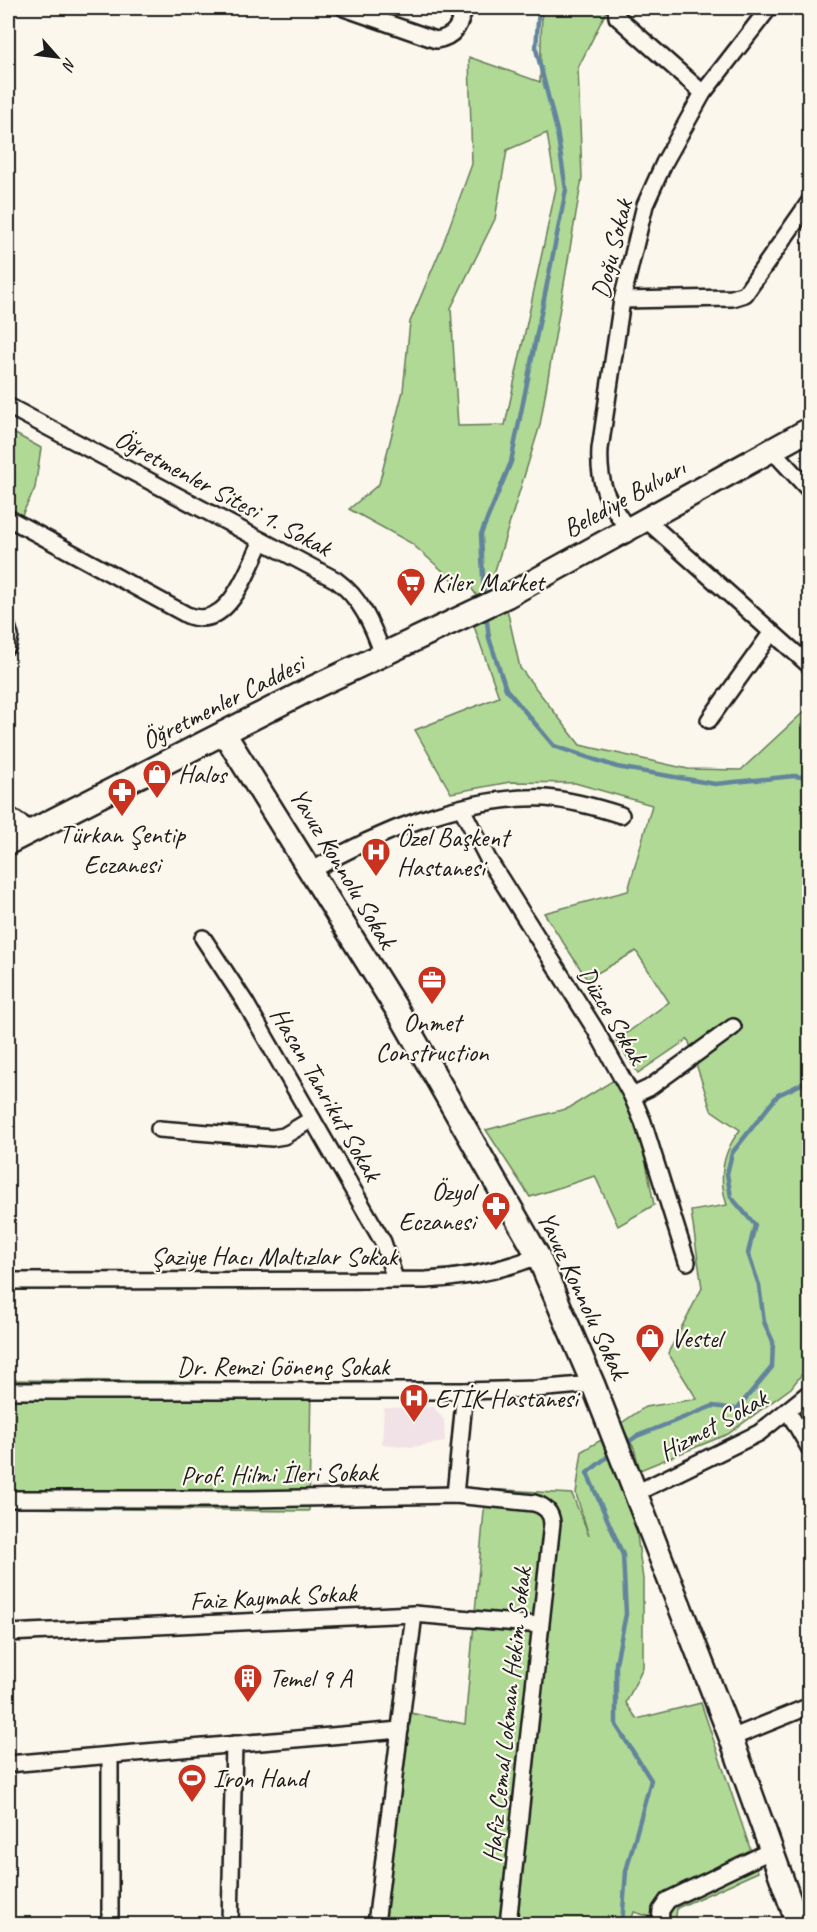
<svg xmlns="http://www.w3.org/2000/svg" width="817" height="1932" font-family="Caveat,sans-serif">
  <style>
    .built { fill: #f1e2e7 }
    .green { fill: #b0d996; stroke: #667a59; stroke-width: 1.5; fill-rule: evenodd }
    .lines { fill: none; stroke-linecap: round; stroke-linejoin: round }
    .stream { stroke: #63859c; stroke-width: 4.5 }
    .street-casing { stroke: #1c1c1c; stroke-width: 20 }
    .secondary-casing { stroke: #1c1c1c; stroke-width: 27 }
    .street { stroke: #fbf7ec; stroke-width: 15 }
    .secondary { stroke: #fbf7ec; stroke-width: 22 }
    .labels { text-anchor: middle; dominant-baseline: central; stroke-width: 4.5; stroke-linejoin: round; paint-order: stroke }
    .street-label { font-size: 26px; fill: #1c1c1c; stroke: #fbf7ec }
    .poi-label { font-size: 26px; fill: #1c1c1c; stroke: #fbf7ec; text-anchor: start }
  </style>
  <rect width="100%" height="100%" fill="#fbf7ec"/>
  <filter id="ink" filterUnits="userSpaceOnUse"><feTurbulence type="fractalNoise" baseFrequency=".0167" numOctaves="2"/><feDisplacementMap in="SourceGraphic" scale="12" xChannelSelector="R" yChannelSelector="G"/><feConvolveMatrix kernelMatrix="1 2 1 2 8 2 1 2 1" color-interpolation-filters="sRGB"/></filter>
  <g filter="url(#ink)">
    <polygon class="built" points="434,1407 444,1420 445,1442 412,1447 382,1444 384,1408"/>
    <g class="green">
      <path d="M542 8H608L578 68 582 178 540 425 484 606 470 586H460L411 543 349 509 379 484 403 391 410 322 443 244 472 164 469 57 540 82ZM547 133 556 188 505 425 458 426 451 308 495 219 507 150Z"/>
      <polygon points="8,430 41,448 35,488 20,519 8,513"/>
      <path d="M507 609 520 668 580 745 688 769 741 770 809 707V1365L791 1388 728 1434 640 1470 634 1448 620 1424 645 1407 697 1399 668 1353 702 1288 691 1211 727 1205C718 1178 722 1153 740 1130L711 1110 688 1039 638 1073 616 1041 669 1002 636 951 587 979 544 913 628 891 652 805 575 783 510 782 451 793 415 730 499 697 474 626Z"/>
      <polygon points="617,1078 643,1145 654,1205 618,1226 595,1176 530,1197 486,1130 569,1108"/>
      <polygon points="8,1380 311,1382 309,1511 8,1508"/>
      <polygon points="601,1440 636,1528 643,1579 643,1667 626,1703 637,1719 701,1703 758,1872 677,1908 675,1924 634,1912 630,1924 370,1924 395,1710 465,1724 486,1489 572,1494 589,1536 576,1494 582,1451"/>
    </g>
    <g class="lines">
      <g class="stream">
        <polyline points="484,599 481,534 511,462 566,190 557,131 536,49 539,8"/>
        <polyline points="486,613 489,638 506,689 554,746 617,767 715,784 794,776 810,778"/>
        <polyline points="624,1445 637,1436 713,1406 737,1409 772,1367 773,1342 764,1322 759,1285 748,1253 755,1225 731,1197 727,1174 732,1153 778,1095 810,1080"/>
        <polyline points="612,1453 587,1473 623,1555 626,1614 616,1663 616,1725 651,1780 626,1871 622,1924"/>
      </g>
      <g class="street-casing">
        <g id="street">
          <path d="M344 8 436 40C456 37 459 25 465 8"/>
          <polyline points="616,8 617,17 703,93"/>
          <polyline points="622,300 732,298 745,294 810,201"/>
          <path d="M8 406 336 580C361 598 373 626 383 655"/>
          <polyline points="771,449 810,491"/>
          <path d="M8 518 187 615C229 632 247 570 262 541"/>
          <polyline points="645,519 810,666"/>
          <path d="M627 528C607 500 598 485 600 449L622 300 645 205 664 163 703 93 769 8"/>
          <polyline points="8,629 10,636 8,646"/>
          <polyline points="709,720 772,632"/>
          <polyline points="462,809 488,859 595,1029 632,1096 643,1122 687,1262"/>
          <polyline points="8,815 31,830"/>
          <path d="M311 871C376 832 467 795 545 798 571 800 596 807 621 815"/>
          <polyline points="203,938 245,1002 383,1242 395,1279"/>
          <polyline points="632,1096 649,1088 733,1027"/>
          <polyline points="159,1129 272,1138 284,1136 312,1119"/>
          <path d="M8 1281 426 1280C464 1278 503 1270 538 1256"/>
          <polyline points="8,1391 465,1391 536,1389 593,1384"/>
          <polyline points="788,1411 810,1449"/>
          <polyline points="636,1493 759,1433 810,1392"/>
          <polyline points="455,1495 465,1391"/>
          <path d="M8 1499H251L455 1495 534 1503C545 1506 551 1512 552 1523L508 1924"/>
          <polyline points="8,1633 414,1614 540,1625"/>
          <polyline points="731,1738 810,1706"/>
          <polyline points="110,1756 110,1924"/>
          <polyline points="8,1764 400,1730"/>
          <polyline points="230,1924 234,1744"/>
          <polyline points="376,1924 414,1614"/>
          <polyline points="660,1924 661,1910 668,1900 770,1851"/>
        </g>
      </g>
      <g class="secondary-casing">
        <g id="secondary">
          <polyline points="224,733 401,1016 538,1256 593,1384 731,1738 798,1924"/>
          <polyline points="8,843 310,689 507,596 810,429"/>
        </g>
      </g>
      <use href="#street" class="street"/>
      <use href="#secondary" class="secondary"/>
    </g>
  </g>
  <defs>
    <g id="supermarket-pin" transform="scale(1.5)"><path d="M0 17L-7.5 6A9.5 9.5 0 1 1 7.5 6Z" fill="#c8321e" stroke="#fbf7ec"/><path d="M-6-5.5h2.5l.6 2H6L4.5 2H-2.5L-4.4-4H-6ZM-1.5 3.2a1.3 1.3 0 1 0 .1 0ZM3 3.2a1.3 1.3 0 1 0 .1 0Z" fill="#fff"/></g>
    <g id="shop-pin" transform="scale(1.5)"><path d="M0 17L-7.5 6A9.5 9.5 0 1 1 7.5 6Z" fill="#c8321e" stroke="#fbf7ec"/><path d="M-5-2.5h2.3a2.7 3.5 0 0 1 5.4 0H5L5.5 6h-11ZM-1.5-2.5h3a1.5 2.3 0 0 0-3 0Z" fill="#fff"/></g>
    <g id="pharmacy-pin" transform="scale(1.5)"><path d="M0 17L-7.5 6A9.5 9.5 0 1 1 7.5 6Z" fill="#c8321e" stroke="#fbf7ec"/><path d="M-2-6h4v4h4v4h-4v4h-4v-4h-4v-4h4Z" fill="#fff"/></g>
    <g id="hospital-pin" transform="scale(1.5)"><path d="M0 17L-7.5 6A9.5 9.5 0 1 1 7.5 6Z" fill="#c8321e" stroke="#fbf7ec"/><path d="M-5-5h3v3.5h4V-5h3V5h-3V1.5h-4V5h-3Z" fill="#fff"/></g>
    <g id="office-pin" transform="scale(1.5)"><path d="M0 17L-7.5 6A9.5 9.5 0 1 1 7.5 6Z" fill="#c8321e" stroke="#fbf7ec"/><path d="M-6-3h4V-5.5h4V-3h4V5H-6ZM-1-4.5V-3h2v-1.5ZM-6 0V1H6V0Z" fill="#fff"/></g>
    <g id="building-pin" transform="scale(1.5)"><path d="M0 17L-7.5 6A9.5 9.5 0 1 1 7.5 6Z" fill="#c8321e" stroke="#fbf7ec"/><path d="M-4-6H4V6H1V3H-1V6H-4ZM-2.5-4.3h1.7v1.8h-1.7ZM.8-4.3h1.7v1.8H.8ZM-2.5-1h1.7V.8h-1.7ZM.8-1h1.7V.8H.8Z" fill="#fff"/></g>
    <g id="stadium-pin" transform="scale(1.5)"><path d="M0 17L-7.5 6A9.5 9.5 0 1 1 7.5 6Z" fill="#c8321e" stroke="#fbf7ec"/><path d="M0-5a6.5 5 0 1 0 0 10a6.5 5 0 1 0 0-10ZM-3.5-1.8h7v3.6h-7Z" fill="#fff"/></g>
  </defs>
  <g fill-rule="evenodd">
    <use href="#supermarket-pin" x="411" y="582"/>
    <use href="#shop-pin" x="157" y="774"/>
    <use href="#pharmacy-pin" x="122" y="792"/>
    <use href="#hospital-pin" x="376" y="852"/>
    <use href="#office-pin" x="432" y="980"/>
    <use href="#pharmacy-pin" x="496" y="1206"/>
    <use href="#shop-pin" x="650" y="1338"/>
    <use href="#hospital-pin" x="414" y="1398"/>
    <use href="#building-pin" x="248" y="1678"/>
    <use href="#stadium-pin" x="192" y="1778"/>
  </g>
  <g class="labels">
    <g class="street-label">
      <text transform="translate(612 249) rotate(-76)">Doğu Sokak</text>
      <text transform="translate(223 493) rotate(28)">Öğretmenler Sitesi 1. Sokak</text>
      <text transform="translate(624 498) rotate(-29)">Belediye Bulvarı</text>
      <text transform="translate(223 702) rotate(-27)">Öğretmenler Caddesi</text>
      <text transform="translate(343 868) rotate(59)">Yavuz Konnolu Sokak</text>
      <text transform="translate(612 1015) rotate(59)">Düzce Sokak</text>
      <text transform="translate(326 1094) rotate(60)">Hasan Tanrikut Sokak</text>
      <text x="274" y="1256">Şaziye Hacı Maltızlar Sokak</text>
      <text transform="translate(583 1295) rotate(65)">Yavuz Konnolu Sokak</text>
      <text x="283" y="1366">Dr. Remzi Gönenç Sokak</text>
      <text transform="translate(713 1425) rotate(-29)">Hizmet Sokak</text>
      <text transform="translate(279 1474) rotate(-1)">Prof. Hilmi İleri Sokak</text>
      <text transform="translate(273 1597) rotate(-3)">Faiz Kaymak Sokak</text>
      <text transform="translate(507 1715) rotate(-84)">Hafiz Cemal Lokman Hekim Sokak</text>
    </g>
    <g class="poi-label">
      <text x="432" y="582">Kiler Market</text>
      <text x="178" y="774">Halos</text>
      <text x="122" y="834" text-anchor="middle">Türkan Şentip<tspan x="122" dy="30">Eczanesi</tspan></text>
      <text x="397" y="837">Özel Başkent<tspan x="397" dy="30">Hastanesi</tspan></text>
      <text x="432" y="1022" text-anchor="middle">Onmet<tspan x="432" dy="30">Construction</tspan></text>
      <text x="475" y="1191" text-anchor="end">Özyol<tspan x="475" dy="30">Eczanesi</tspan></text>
      <text x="671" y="1338">Vestel</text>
      <text x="435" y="1398">ETİK Hastanesi</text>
      <text x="269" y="1678">Temel 9 A</text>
      <text x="213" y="1778">Iron Hand</text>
    </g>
  </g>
  <rect width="817" height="1932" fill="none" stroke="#fbf7ec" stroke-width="30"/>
  <rect x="15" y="15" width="787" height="1902" fill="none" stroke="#1c1c1c" stroke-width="2" filter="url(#ink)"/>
  <g transform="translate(57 57) rotate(118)" stroke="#fbf7ec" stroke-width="4.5" paint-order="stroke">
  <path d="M0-4.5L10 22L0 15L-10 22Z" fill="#1c1c1c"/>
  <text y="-9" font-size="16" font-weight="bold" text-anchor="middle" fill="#1c1c1c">N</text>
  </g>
</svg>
